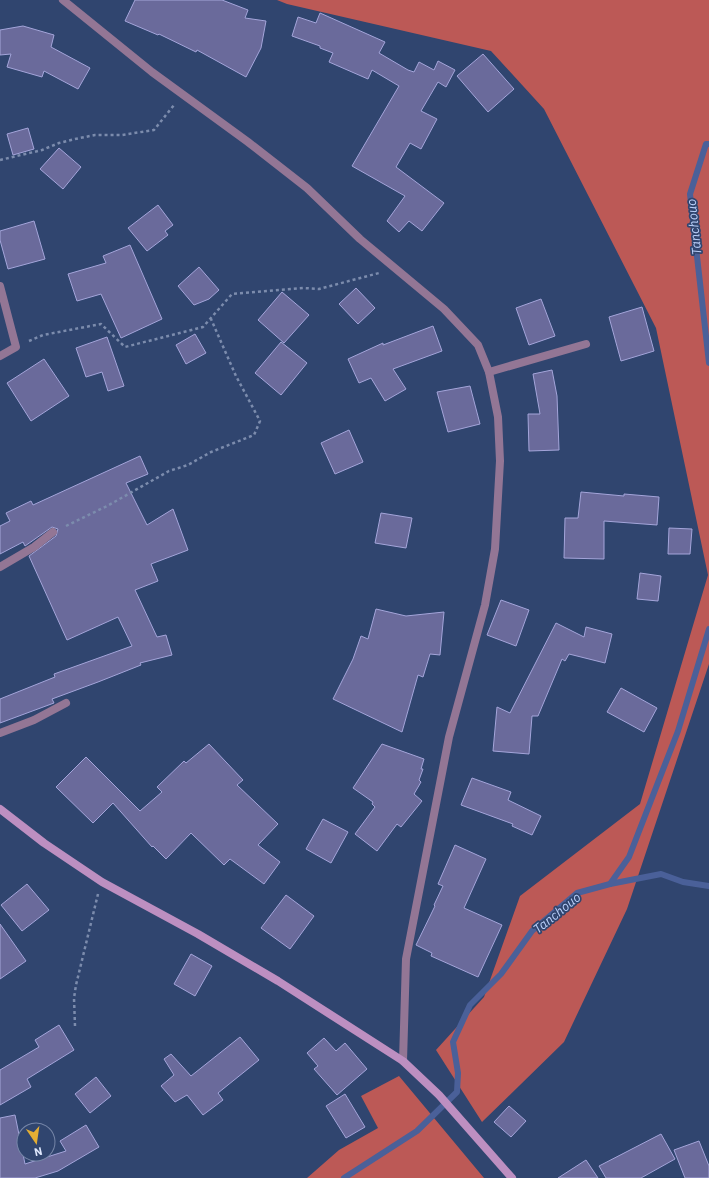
<svg xmlns="http://www.w3.org/2000/svg" width="709" height="1178" font-family="'IBM Plex Sans',sans-serif">
  <style>
    .forest { fill: #bc5956 }
    .lines { fill: none; stroke-linecap: round; stroke-linejoin: round }
    .stream { stroke: #4a6099; stroke-width: 6 }
    .building { fill: #6a6a9b; stroke: #a4a5da }
    .path { stroke: #7c8cad; stroke-width: 2.5; stroke-dasharray: 3 3; stroke-linecap: butt }
    .street { stroke: #937695; stroke-width: 8 }
    .secondary { stroke: #bd8fc1; stroke-width: 8 }
    .labels { text-anchor: middle; dominant-baseline: central; stroke-width: 3.5; stroke-linejoin: round; paint-order: stroke }
    .water-label { font-size: 13px; font-style: italic; fill: #bacff9; stroke: #30456f }
  </style>
  <rect width="100%" height="100%" fill="#30456f"/>
  <g class="forest">
    <polygon points="277,0 709,0 709,664 627,909 564,1042 482,1122 436,1050 484,997 520,896 640,804 708,575 656,328 544,109 491,51 287,4"/>
    <polygon points="399,1076 484,1178 307,1178 339,1150 378,1128 361,1096"/>
  </g>
  <g class="lines">
    <g class="stream">
      <polyline points="709,144 706,144 690,194 709,363"/>
      <polyline points="610,884 661,874 683,882 709,886"/>
      <polyline points="344,1178 417,1131 457,1092 458,1073 453,1042 470,1005 501,974 532,931 577,893 610,884 629,857 678,731 709,629"/>
    </g>
  </g>
  <g class="building">
    <polygon points="135,0 222,0 248,10 245,18 266,21 261,48 246,77 197,50 196,52 159,34 158,35 125,21"/>
    <polygon points="320,13 385,42 379,53 408,70 414,72 419,62 434,70 438,61 455,70 446,87 438,82 421,111 437,119 421,149 410,143 396,167 444,203 422,231 409,221 399,232 387,221 405,196 352,166 399,86 372,70 368,79 329,62 333,53 320,48 320,46 292,36 298,17 316,23"/>
    <polygon points="23,26 54,35 51,47 90,68 78,89 44,71 42,77 7,67 11,54 0,55 0,30"/>
    <polygon points="483,54 514,89 488,112 457,76"/>
    <polygon points="28,128 34,149 13,155 7,134"/>
    <polygon points="59,148 81,167 63,189 40,169"/>
    <polygon points="158,205 173,225 165,231 168,235 147,251 128,228"/>
    <polygon points="34,221 45,259 8,269 0,240 0,231"/>
    <polygon points="130,245 162,319 121,338 101,294 77,301 68,274 106,263 103,256"/>
    <polygon points="199,267 219,290 209,299 194,305 178,286"/>
    <polygon points="356,288 375,308 358,324 339,304"/>
    <polygon points="282,292 309,315 284,343 258,320"/>
    <polygon points="541,299 555,336 529,345 516,308"/>
    <polygon points="642,307 654,351 621,361 609,317"/>
    <polygon points="433,326 442,351 393,369 406,389 385,401 371,378 359,383 348,359 383,343 383,345"/>
    <polygon points="195,334 206,353 186,364 176,345"/>
    <polygon points="107,337 124,386 108,391 102,372 86,377 76,348"/>
    <polygon points="281,342 307,363 281,395 255,373"/>
    <polygon points="44,359 69,396 31,421 7,383"/>
    <polygon points="552,370 557,396 559,450 529,451 528,414 540,414 533,374"/>
    <polygon points="470,386 480,424 448,432 437,392"/>
    <polygon points="349,430 363,462 335,474 321,443"/>
    <polygon points="140,456 148,474 126,483 147,525 173,509 188,550 151,564 158,581 135,590 157,637 166,635 172,655 140,663 141,665 98,682 52,699 54,703 0,723 0,699 55,677 54,674 132,646 118,617 67,640 29,556 56,536 58,529 52,527 25,546 23,542 0,554 0,526 10,521 6,513 31,501 33,505"/>
    <polygon points="581,492 624,496 624,494 659,497 657,525 604,521 604,559 564,558 565,518 578,518"/>
    <polygon points="381,513 412,518 406,548 375,543"/>
    <polygon points="669,528 692,529 690,554 668,554"/>
    <polygon points="640,573 661,576 658,601 637,599"/>
    <polygon points="501,600 529,610 516,646 487,635"/>
    <polygon points="376,609 406,616 444,612 440,655 430,654 423,677 418,675 402,732 333,699 353,659 361,636 368,639"/>
    <polygon points="556,623 584,637 586,627 612,634 605,663 569,654 565,661 562,659 538,716 532,716 529,754 493,751 497,707 510,713"/>
    <polygon points="621,688 657,708 644,732 607,712"/>
    <polygon points="209,744 243,780 237,785 278,824 258,845 280,862 264,884 230,859 224,865 191,833 166,859 153,846 152,847 113,803 93,823 56,787 86,757 140,811 162,792 157,787 184,761 186,763"/>
    <polygon points="382,744 424,759 421,769 423,769 419,780 421,782 414,794 422,801 401,827 397,824 377,851 355,834 375,807 372,804 373,802 353,788"/>
    <polygon points="472,778 511,792 508,800 541,816 532,835 512,826 513,824 461,805"/>
    <polygon points="323,819 348,832 331,863 306,849"/>
    <polygon points="455,845 486,859 464,908 502,925 478,977 431,956 432,953 416,945 435,906 434,905 443,886 438,884"/>
    <polygon points="27,884 49,910 22,931 1,905"/>
    <polygon points="286,895 314,916 290,949 261,928"/>
    <polygon points="0,924 26,961 0,979"/>
    <polygon points="191,954 212,966 195,996 174,984"/>
    <polygon points="59,1025 74,1050 27,1079 31,1087 0,1105 0,1070 39,1047 35,1040"/>
    <polygon points="240,1037 259,1060 218,1093 223,1100 203,1115 187,1095 175,1102 161,1086 174,1075 164,1059 171,1054 191,1076"/>
    <polygon points="324,1038 336,1051 345,1043 367,1069 337,1095 314,1069 318,1066 307,1053"/>
    <polygon points="96,1077 111,1096 90,1113 75,1094"/>
    <polygon points="345,1094 365,1127 346,1138 326,1106"/>
    <polygon points="509,1106 526,1121 511,1137 494,1122"/>
    <polygon points="15,1115 25,1164 66,1151 60,1141 86,1125 99,1147 58,1171 35,1178 0,1178 0,1118"/>
    <polygon points="661,1134 675,1159 641,1178 606,1178 599,1166"/>
    <polygon points="699,1141 709,1166 709,1178 685,1178 674,1150"/>
    <polygon points="586,1160 598,1178 558,1178"/>
  </g>
  <g class="lines">
    <g class="path">
      <polyline points="0,160 42,150 59,143 75,139 95,135 122,135 154,130 174,105"/>
      <polyline points="29,341 43,335 101,324 125,347 203,327 232,294 303,288 319,289 379,273"/>
      <polyline points="66,526 109,505 169,471 188,465 211,452 254,435 260,421 236,376 211,319"/>
      <polyline points="75,1026 74,998 76,985 98,894"/>
    </g>
    <g class="street">
      <polyline points="63,0 152,72 248,142 307,188 360,239 444,309 478,345 489,372 498,417 500,461 495,549 485,605 449,737 406,959 403,1061"/>
      <polyline points="0,286 16,347 0,356"/>
      <polyline points="489,372 586,344"/>
      <polyline points="0,567 34,547 53,532"/>
      <polyline points="0,733 34,720 66,703"/>
    </g>
    <polyline class="secondary" points="0,809 44,843 102,882 198,934 278,981 403,1061 439,1095 512,1178"/>
  </g>
  <g class="labels">
    <g class="water-label">
      <text transform="translate(694 227) rotate(-96)">Tanchouo</text>
      <text transform="translate(557 913) rotate(-39)">Tanchouo</text>
    </g>
  </g>
  <g transform="translate(36 1142) rotate(167)"><circle r="19" fill="#30456f" stroke="#7686a8"/>
  <path d="M0-3L7 15L0 10L-7 15Z" fill="#e3ae34"/>
  <text y="-6" font-size="11" font-weight="bold" text-anchor="middle" fill="#dee8fd">N</text>
  </g>
</svg>
